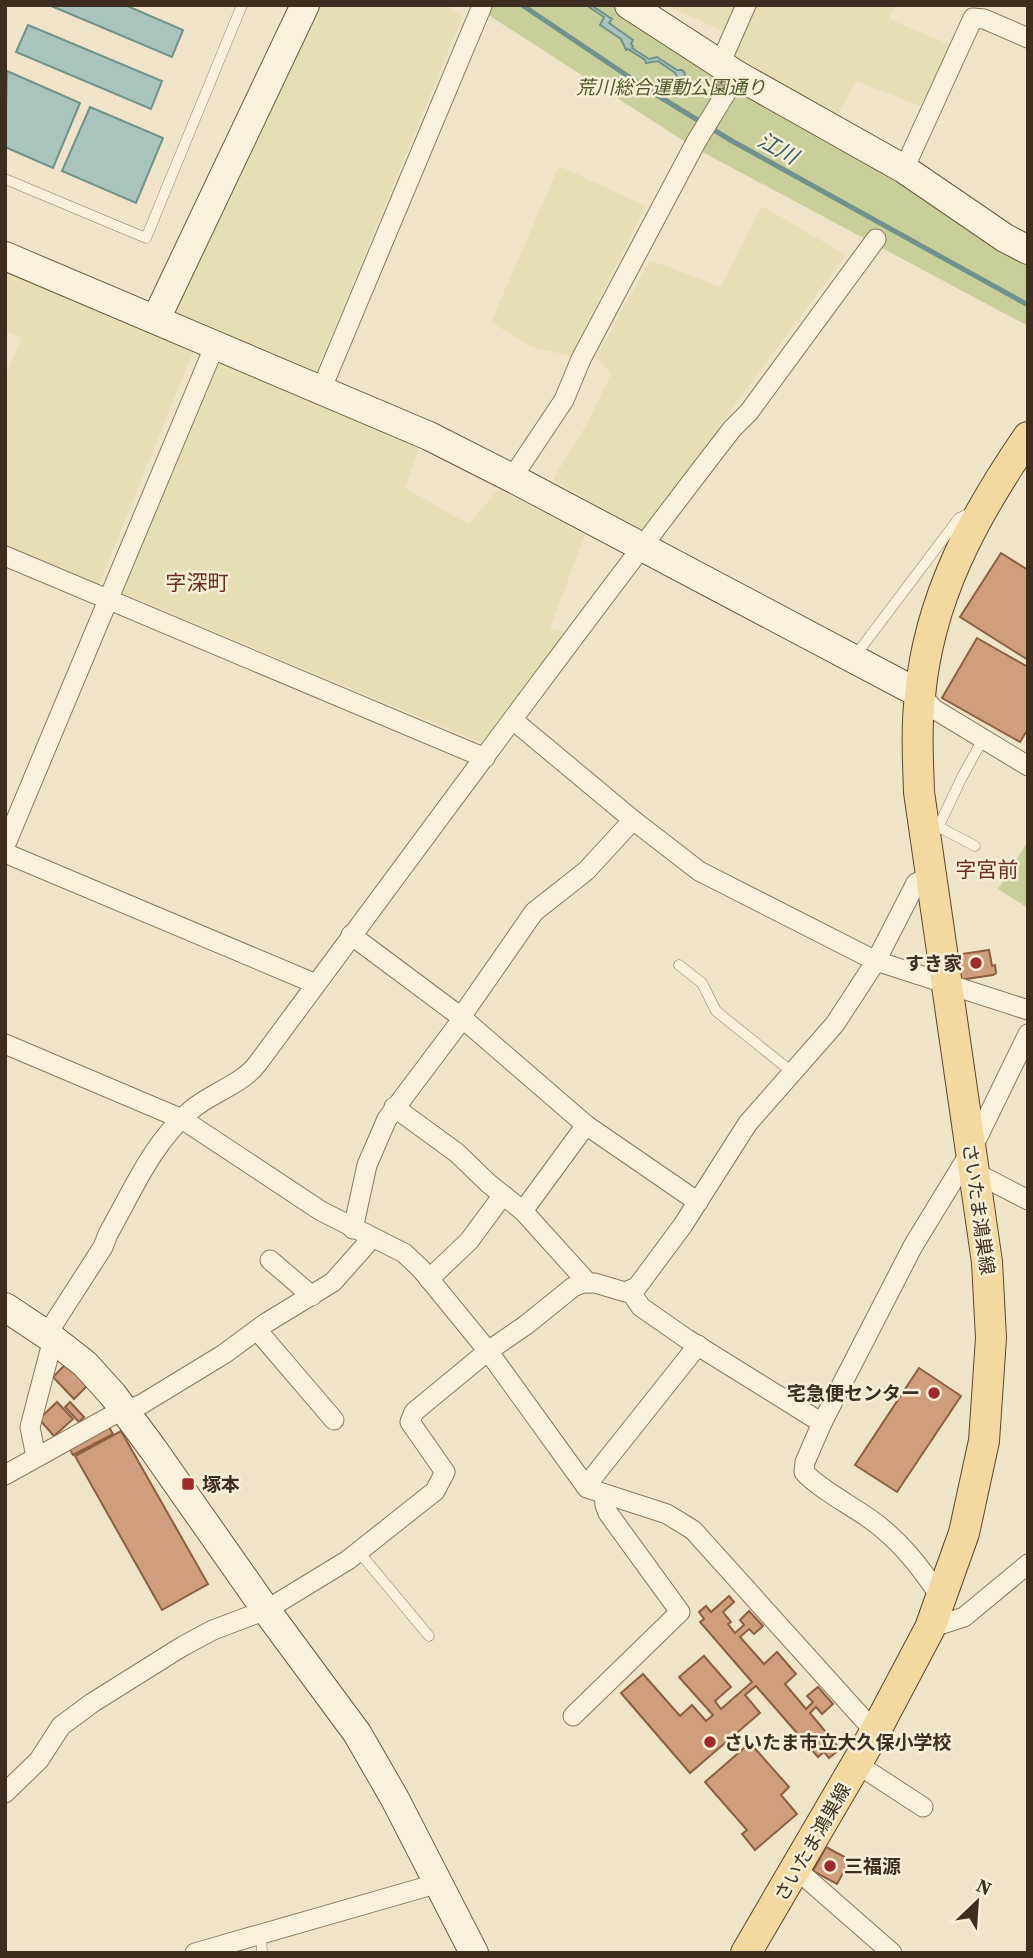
<svg xmlns="http://www.w3.org/2000/svg" width="1033" height="1958" font-family="'Source Serif 4','Noto Sans JP',serif">
  <style>
    .farmland { fill: #e6deb5 }
    .green { fill: #c9cf9b }
    .water { fill: #a9c4bc; stroke: #6f938a; stroke-width: 2 }
    .lines { fill: none; stroke-linecap: round; stroke-linejoin: round }
    .stream { stroke: #6f938a; stroke-width: 5 }
    .building { fill: #cf9f7d; stroke: #8d5f41; stroke-width: 2 }
    .lane-casing { stroke: #8d765c; stroke-width: 11 }
    .street-casing { stroke: #8d765c; stroke-width: 21 }
    .secondary-casing { stroke: #6f573f; stroke-width: 30 }
    .primary-casing { stroke: #5b4430; stroke-width: 32 }
    .lane { stroke: #faf1dc; stroke-width: 10 }
    .street { stroke: #faf1dc; stroke-width: 19 }
    .secondary { stroke: #faf1dc; stroke-width: 28 }
    .primary { stroke: #f3d9a0; stroke-width: 30 }
    .poi-dot { fill: #9e2a2b; stroke: #f7eed8; stroke-width: 2.5 }
    .labels { text-anchor: middle; dominant-baseline: central; stroke-width: 5; stroke-linejoin: round; paint-order: stroke }
    .park-label { font-size: 19px; font-style: italic; fill: #4d5a26; stroke: #f7eed8 }
    .poi-label { font-size: 19px; font-weight: bold; fill: #3d2e20; stroke: #f7eed8; text-anchor: start }
    .street-label { font-size: 19px; fill: #3d2e20; stroke: #f7eed8 }
    .water-label { font-size: 21px; font-style: italic; fill: #2f5d5a; stroke: #f7eed8 }
    .neighbourhood-label { font-size: 21px; fill: #6b2e1e; stroke: #f7eed8 }
  </style>
  <rect width="100%" height="100%" fill="#f0e4c8"/>
  <g class="farmland">
    <polygon points="318,5 446,5 463,16 316,372 173,311"/>
    <polygon points="673,5 737,5 725,32 672,8"/>
    <polygon points="755,5 895,5 889,19 953,46 926,108 856,81 837,117 731,59"/>
    <polygon points="559,166 646,206 571,356 531,347 491,322"/>
    <polygon points="762,206 846,255 641,532 553,479 588,422 611,374 596,357 650,260 721,287"/>
    <polygon points="5,272 193,352 98,587 5,548 5,378 21,338 5,331"/>
    <polygon points="219,363 419,447 405,488 468,524 499,489 585,535 550,628 565,632 482,743 122,593"/>
  </g>
  <g class="green">
    <polygon points="473,5 616,5 1028,259 1028,326 693,147"/>
    <polygon points="1028,841 1028,908 998,889"/>
  </g>
  <g class="water">
    <polygon points="49,5 125,5 183,30 172,57"/>
    <polygon points="586,5 591,5 612,19 609,23 633,40 631,44 633,46 632,48 649,59 657,57 677,70 682,70 685,73 684,77 678,78 675,73 658,61 646,63 645,60 628,49 626,50 621,39 600,25 604,17"/>
    <polygon points="28,25 162,81 151,109 16,52"/>
    <polygon points="7,71 80,103 53,168 5,147"/>
    <polygon points="90,107 163,138 136,203 62,171"/>
  </g>
  <g class="lines">
    <polyline class="stream" points="522,5 647,89 732,141 1028,305"/>
  </g>
  <g class="building">
    <polygon points="1001,553 1028,570 1028,660 960,617"/>
    <polygon points="977,638 1028,667 1028,729 1020,742 942,698"/>
    <polygon points="989,950 992,966 995,965 996,973 993,975 959,980 955,955"/>
    <polygon points="67,1363 89,1384 74,1399 53,1377"/>
    <polygon points="919,1368 961,1396 897,1492 855,1465"/>
    <polygon points="57,1402 73,1419 54,1436 39,1419"/>
    <polygon points="70,1402 84,1417 79,1422 65,1407"/>
    <polygon points="108,1425 113,1434 73,1455 68,1446"/>
    <polygon points="121,1431 208,1584 162,1610 75,1456"/>
    <polygon points="729,1596 734,1602 723,1612 731,1622 728,1624 735,1633 744,1625 740,1620 749,1611 763,1626 754,1634 749,1629 740,1637 764,1664 777,1652 796,1674 785,1684 806,1709 813,1702 807,1696 818,1687 833,1704 822,1714 816,1707 810,1713 840,1749 829,1758 824,1752 818,1757 756,1686 745,1695 760,1713 690,1773 621,1693 643,1674 680,1716 692,1705 706,1721 713,1715 679,1677 704,1656 731,1687 715,1701 721,1709 752,1682 700,1622 704,1619 699,1612 706,1606 711,1612"/>
    <polygon points="750,1743 789,1787 781,1795 797,1814 755,1850 742,1834 747,1830 705,1782"/>
    <polygon points="826,1847 850,1860 837,1884 813,1871"/>
  </g>
  <g class="lines">
    <g class="lane-casing">
      <g id="lane">
        <polyline points="5,179 146,238 242,5"/>
        <polyline points="855,656 959,518 973,512"/>
        <polyline points="939,827 975,846"/>
        <polyline points="930,835 937,830 962,777 983,739"/>
        <polyline points="679,965 702,983 716,1011 792,1072"/>
        <polyline points="359,1552 429,1636"/>
        <polyline points="261,1934 262,1953"/>
      </g>
    </g>
    <g class="street-casing">
      <g id="street">
        <polyline points="720,64 746,5"/>
        <polyline points="904,169 973,18 984,19 1028,38"/>
        <polyline points="321,390 482,6"/>
        <polyline points="512,478 564,400 581,359 696,142 737,75"/>
        <polyline points="5,556 485,758"/>
        <polyline points="920,694 934,709 1028,766"/>
        <polyline points="513,720 633,820 699,871 876,961 1028,1010"/>
        <polyline points="5,846 215,345"/>
        <polyline points="5,853 316,984"/>
        <polyline points="351,935 461,1017 586,1125 698,1202"/>
        <polyline points="461,1017 534,912 586,871 633,820"/>
        <polyline points="5,1044 182,1119 321,1211 404,1253 421,1269 488,1351 587,1488 667,1514 693,1530 875,1732"/>
        <polyline points="394,1107 457,1153 488,1183 523,1211 588,1283"/>
        <polyline points="974,1172 1028,1200"/>
        <polyline points="523,1211 586,1125"/>
        <polyline points="353,1229 367,1165 387,1119 463,1018"/>
        <polyline points="270,1260 312,1296"/>
        <polyline points="429,1279 469,1241 503,1195"/>
        <path d="M630 1291 641 1307 687 1339 822 1423 805 1462 804 1472C818 1488 852 1506 870 1519 901 1541 921 1568 942 1599"/>
        <polyline points="257,1330 334,1420"/>
        <path d="M47 1334 103 1247 108 1234C132 1192 152 1143 190 1111 210 1093 242 1085 258 1063 415 851 571 638 732 429L749 412 876 239"/>
        <polyline points="822,1423 913,1246 971,1151 1028,1034"/>
        <polyline points="36,1457 30,1427 53,1339"/>
        <polyline points="5,1475 111,1416 142,1404 224,1354 266,1323 333,1282 372,1238"/>
        <polyline points="586,1486 698,1345"/>
        <polyline points="930,1628 964,1617 1028,1564"/>
        <polyline points="573,1716 680,1612 608,1513 605,1505 604,1494"/>
        <polyline points="857,1764 923,1807"/>
        <polyline points="5,1793 39,1760 61,1726 92,1703 183,1646 213,1630 266,1610 348,1560 435,1491 445,1472 410,1422 414,1412 488,1351 526,1325 573,1287 583,1283 595,1283 625,1292 637,1287 683,1225 748,1123 835,1024 876,961 916,883 930,877"/>
        <polyline points="796,1869 892,1953"/>
        <polyline points="195,1953 439,1883"/>
      </g>
    </g>
    <g class="secondary-casing">
      <g id="secondary">
        <polyline points="629,5 737,75 904,169 1005,238 1028,250"/>
        <polyline points="5,256 429,436 512,478 920,694"/>
        <polyline points="156,319 305,5"/>
        <polyline points="5,1307 53,1339 85,1364 113,1395 153,1449 266,1610 357,1733 395,1799 474,1953"/>
      </g>
    </g>
    <g class="primary-casing">
      <path id="primary" d="M746 1953 875 1732 930 1628 964 1533 984 1441 991 1338 987 1262 919 792C918 760 916 728 920 696 929 598 973 517 1028 437"/>
    </g>
    <use href="#lane" class="lane"/>
    <use href="#street" class="street"/>
    <use href="#secondary" class="secondary"/>
    <use href="#primary" class="primary"/>
  </g>
  <g class="poi-dot">
    <circle cx="976" cy="963" r="7"/>
    <circle cx="934" cy="1393" r="7"/>
    <rect x="181" y="1477" width="14" height="14" rx="3.5"/>
    <circle cx="710" cy="1742" r="7"/>
    <circle cx="830" cy="1866" r="7"/>
  </g>
  <g class="labels">
    <g class="park-label">
      <text x="671" y="87">荒川総合運動公園通り</text>
    </g>
    <g class="poi-label">
      <text x="962" y="963" text-anchor="end">すき家</text>
      <text x="920" y="1393" text-anchor="end">宅急便センター</text>
      <text x="202" y="1484">塚本</text>
      <text x="724" y="1742">さいたま市立大久保小学校</text>
      <text x="844" y="1866">三福源</text>
    </g>
    <g class="street-label">
      <text transform="translate(979 1209) rotate(82)">さいたま鴻巣線</text>
      <text transform="translate(812 1842) rotate(-60)">さいたま鴻巣線</text>
    </g>
    <g class="water-label">
      <text transform="translate(778 148) rotate(29)">江川</text>
    </g>
    <g class="neighbourhood-label">
      <text x="197" y="582">字深町</text>
      <text x="987" y="869">字宮前</text>
    </g>
  </g>
  <rect width="1033" height="1958" fill="none" stroke="#3d2e20" stroke-width="14"/>
  <g transform="translate(977 1902) rotate(25)" stroke="#f7eed8" stroke-width="5" paint-order="stroke">
  <path d="M0-5L12 26L0 18L-12 26Z" fill="#3d2e20"/>
  <text y="-10" font-size="19" font-weight="bold" text-anchor="middle" fill="#3d2e20">N</text>
  </g>
</svg>
